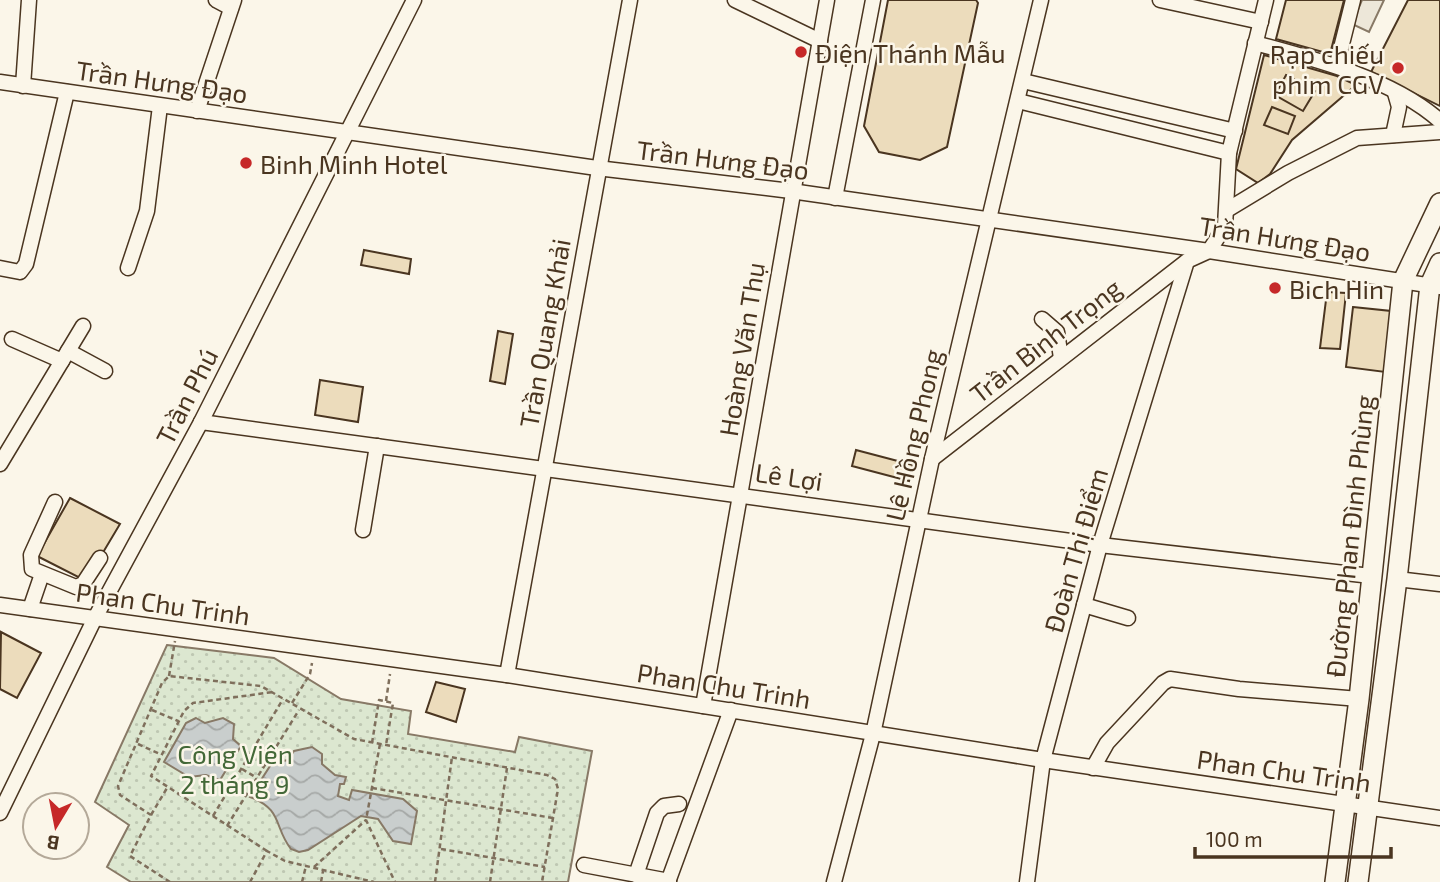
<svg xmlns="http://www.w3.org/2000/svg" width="1440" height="882" font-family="'Exo 2',sans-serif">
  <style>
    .grass { fill: url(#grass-dots); stroke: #887966; stroke-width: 2 }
    .parking { fill: #ede7d9; stroke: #887966; stroke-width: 2 }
    .water { fill: url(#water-waves); stroke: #887966; stroke-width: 2 }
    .building { fill: #ecdcbc; stroke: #4a3520; stroke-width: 2 }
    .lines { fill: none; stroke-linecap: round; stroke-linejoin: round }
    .minor-casing { stroke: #4a3520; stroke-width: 17 }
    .major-casing { stroke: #4a3520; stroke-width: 22 }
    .path { stroke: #7f6f5c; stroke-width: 2.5; stroke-dasharray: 5 3.5; stroke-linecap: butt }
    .minor { stroke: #fbf6e9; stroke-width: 14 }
    .major { stroke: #fbf6e9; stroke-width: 19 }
    .poi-dot { fill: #c62828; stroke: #fbf6e9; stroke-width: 2.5 }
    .labels { text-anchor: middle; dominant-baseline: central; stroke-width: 5; stroke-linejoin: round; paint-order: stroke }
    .poi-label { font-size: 26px; fill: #4a3520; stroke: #fbf6e9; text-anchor: start }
    .street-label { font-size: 26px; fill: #4a3520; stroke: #fbf6e9 }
    .park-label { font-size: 26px; fill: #436837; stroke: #fbf6e9 }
  </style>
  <defs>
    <pattern id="grass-dots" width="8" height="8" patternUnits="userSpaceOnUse" patternTransform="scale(1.75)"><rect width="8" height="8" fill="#dce7d0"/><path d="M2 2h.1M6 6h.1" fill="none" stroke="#bec7b2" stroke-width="1.8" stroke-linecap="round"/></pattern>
    <pattern id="water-waves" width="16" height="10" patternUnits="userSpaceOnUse" patternTransform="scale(1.75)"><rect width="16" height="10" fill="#c9cecd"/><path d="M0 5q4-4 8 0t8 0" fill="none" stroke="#a5a8a6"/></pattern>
  </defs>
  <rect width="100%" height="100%" fill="#fbf6e9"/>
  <polygon class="grass" points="167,645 274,658 341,699 411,711 408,734 515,752 519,737 592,751 568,882 131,882 107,867 129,825 95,802"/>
  <polygon class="parking" points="1362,0 1384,0 1369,32 1352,24"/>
  <g class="water">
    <polygon points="196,718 205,723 223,718 234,724 233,739 241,746 220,780 206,775 189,777 164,762 186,723"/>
    <path d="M312 747 322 754V764L335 775 346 777 344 784H340L338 796 349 800 352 790 403 799 417 811 411 844 393 841 378 819 361 816 308 850 299 852 291 849C274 828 283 809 250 797L272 763 288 760 294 751Z"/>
  </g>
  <g class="building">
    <polygon points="888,0 976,0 978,3 947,147 920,160 879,152 864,126"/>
    <polygon points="1286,0 1344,0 1330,54 1276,39"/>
    <polygon points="1408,0 1440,0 1440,106 1371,72"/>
    <polygon points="1264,55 1337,76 1356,85 1292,140 1270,174 1258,183 1236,169"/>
    <polygon points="1286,75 1315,91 1303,111 1275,95"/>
    <polygon points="1272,107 1295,116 1288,134 1264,125"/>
    <polygon points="364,250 411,259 409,274 361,265"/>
    <polygon points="1327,292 1346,293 1340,349 1320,348"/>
    <polygon points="1353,307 1391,311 1385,372 1346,367"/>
    <polygon points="498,331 513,334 505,384 490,381"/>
    <polygon points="320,380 363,387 358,422 315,415"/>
    <polygon points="856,450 913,465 909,481 852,466"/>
    <polygon points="70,498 120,524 86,581 37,556"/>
    <polygon points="1,632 41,653 17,698 0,689"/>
    <polygon points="436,682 465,689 456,722 426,712"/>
  </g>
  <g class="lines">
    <g class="minor-casing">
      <g id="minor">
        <polyline points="216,0 231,8"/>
        <polyline points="735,0 820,41"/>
        <polyline points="1160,0 1261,22"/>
        <path d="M1255 43C1315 59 1393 79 1440 121"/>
        <polyline points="1337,64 1353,0"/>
        <polyline points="1023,81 1235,131"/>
        <polyline points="0,82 597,168 791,191 1209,251 1440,287"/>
        <polyline points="23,86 29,0"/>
        <polyline points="1018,101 1229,153"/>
        <polyline points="197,111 234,0"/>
        <polyline points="1393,135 1399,107 1395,93"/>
        <polyline points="835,198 873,0"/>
        <polyline points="1227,210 1288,173 1357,138 1440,132"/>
        <polyline points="0,268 20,272 26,264 67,92"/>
        <polyline points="128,268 147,211 160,106"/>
        <polyline points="1042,319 1057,332 1061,358"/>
        <polyline points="12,339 62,361"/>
        <polyline points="68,351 105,371"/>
        <polyline points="201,422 1100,545 1371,576"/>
        <polyline points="932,459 1187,261"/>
        <polyline points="0,464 83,326"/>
        <polyline points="55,502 31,555 32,569 76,587 83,584 100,558"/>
        <polyline points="363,530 377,446"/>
        <polyline points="1397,579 1440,584"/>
        <polyline points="0,605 507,675 1043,760 1440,818"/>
        <polyline points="1084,605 1128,618"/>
        <polyline points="30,609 42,574"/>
        <polyline points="507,675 630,0"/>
        <polyline points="703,706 827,0"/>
        <polyline points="1093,768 1107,743 1163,683 1170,679 1239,689 1359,699"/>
        <polyline points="0,813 95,618 201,422 414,0"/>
        <polyline points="584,865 669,881"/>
        <polyline points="636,875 657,813 664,806 679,804"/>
        <polyline points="668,882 731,710"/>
        <polyline points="834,882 873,734 932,459 1041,0"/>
        <polyline points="1027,882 1043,760 1100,545 1187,261 1209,251 1225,226 1229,153 1266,0"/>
      </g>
    </g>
    <g class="major-casing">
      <g id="major">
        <polyline points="1335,882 1359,699 1403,281 1440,203"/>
        <polyline points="1358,882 1397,579 1430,285 1440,263"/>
      </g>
    </g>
    <g class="path">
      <polyline points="169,676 175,641"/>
      <polyline points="386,701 390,674"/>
      <polyline points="292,703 310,674 312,663"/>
      <polyline points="152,710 178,721"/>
      <polyline points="372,743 379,700 393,703 386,745"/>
      <polyline points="138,744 160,754"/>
      <polyline points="380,744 366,820 395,882"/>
      <polyline points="242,769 257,778"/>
      <polyline points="372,788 553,818"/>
      <polyline points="151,815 167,788"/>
      <polyline points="213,816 283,699"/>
      <polyline points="227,826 299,710"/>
      <polyline points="441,849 545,867"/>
      <polyline points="267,851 151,776 184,711 193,703 273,692"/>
      <polyline points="314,867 366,820"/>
      <polyline points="170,882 130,856 151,815 120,795 118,786 162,683 169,676 261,686 354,739 547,775 555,779 558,789 542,882"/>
      <polyline points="250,882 267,851 285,861 374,882"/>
      <polyline points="302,882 306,866"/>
      <polyline points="321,882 323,871"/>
      <polyline points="435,882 452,757"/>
      <polyline points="490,882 507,768"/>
    </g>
    <use href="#minor" class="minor"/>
    <use href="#major" class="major"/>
  </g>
  <g class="poi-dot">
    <circle cx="801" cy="52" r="7"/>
    <circle cx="1398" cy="68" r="7"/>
    <circle cx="246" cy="163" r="7"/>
    <circle cx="1275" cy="288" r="7"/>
  </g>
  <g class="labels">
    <g class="poi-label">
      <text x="815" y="52">Điện Thánh Mẫu</text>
      <text x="1384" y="53" text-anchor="end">Rạp chiếu<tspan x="1384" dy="30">phim CGV</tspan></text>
      <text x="260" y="163">Binh Minh Hotel</text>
      <text x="1289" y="288">Bich Hin</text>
    </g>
    <g class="street-label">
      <text transform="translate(162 81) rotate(8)">Trần Hưng Đạo</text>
      <text transform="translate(723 159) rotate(7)">Trần Hưng Đạo</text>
      <text transform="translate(1285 238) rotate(9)">Trần Hưng Đạo</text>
      <text transform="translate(544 333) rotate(-80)">Trần Quang Khải</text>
      <text transform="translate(1045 340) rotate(-38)">Trần Bình Trọng</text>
      <text transform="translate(741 349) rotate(-81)">Hoàng Văn Thụ</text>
      <text transform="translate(186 396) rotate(-63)">Trần Phú</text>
      <text transform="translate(913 435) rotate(-77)">Lê Hồng Phong</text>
      <text transform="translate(789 476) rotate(8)">Lê Lợi</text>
      <text transform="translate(1349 536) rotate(-84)">Đường Phan Đình Phùng</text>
      <text transform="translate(1075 550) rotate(-74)">Đoàn Thị Điểm</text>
      <text transform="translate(163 603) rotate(8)">Phan Chu Trinh</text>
      <text transform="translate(724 685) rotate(9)">Phan Chu Trinh</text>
      <text transform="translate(1284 770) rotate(8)">Phan Chu Trinh</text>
    </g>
    <g class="park-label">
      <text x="235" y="753">Công Viên<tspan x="235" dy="30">2 tháng 9</tspan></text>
    </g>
  </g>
  <g transform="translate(56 826) rotate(190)"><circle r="33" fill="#fbf6e9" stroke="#b4a999" stroke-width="2"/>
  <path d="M0-5L12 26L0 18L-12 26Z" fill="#c62828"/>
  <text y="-10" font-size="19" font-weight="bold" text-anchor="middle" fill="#4a3520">B</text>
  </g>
  <path d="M1195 847v10h196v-10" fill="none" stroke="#4a3520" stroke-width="3.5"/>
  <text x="1206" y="847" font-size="21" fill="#4a3520" stroke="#fbf6e9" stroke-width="5" paint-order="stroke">100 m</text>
</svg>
